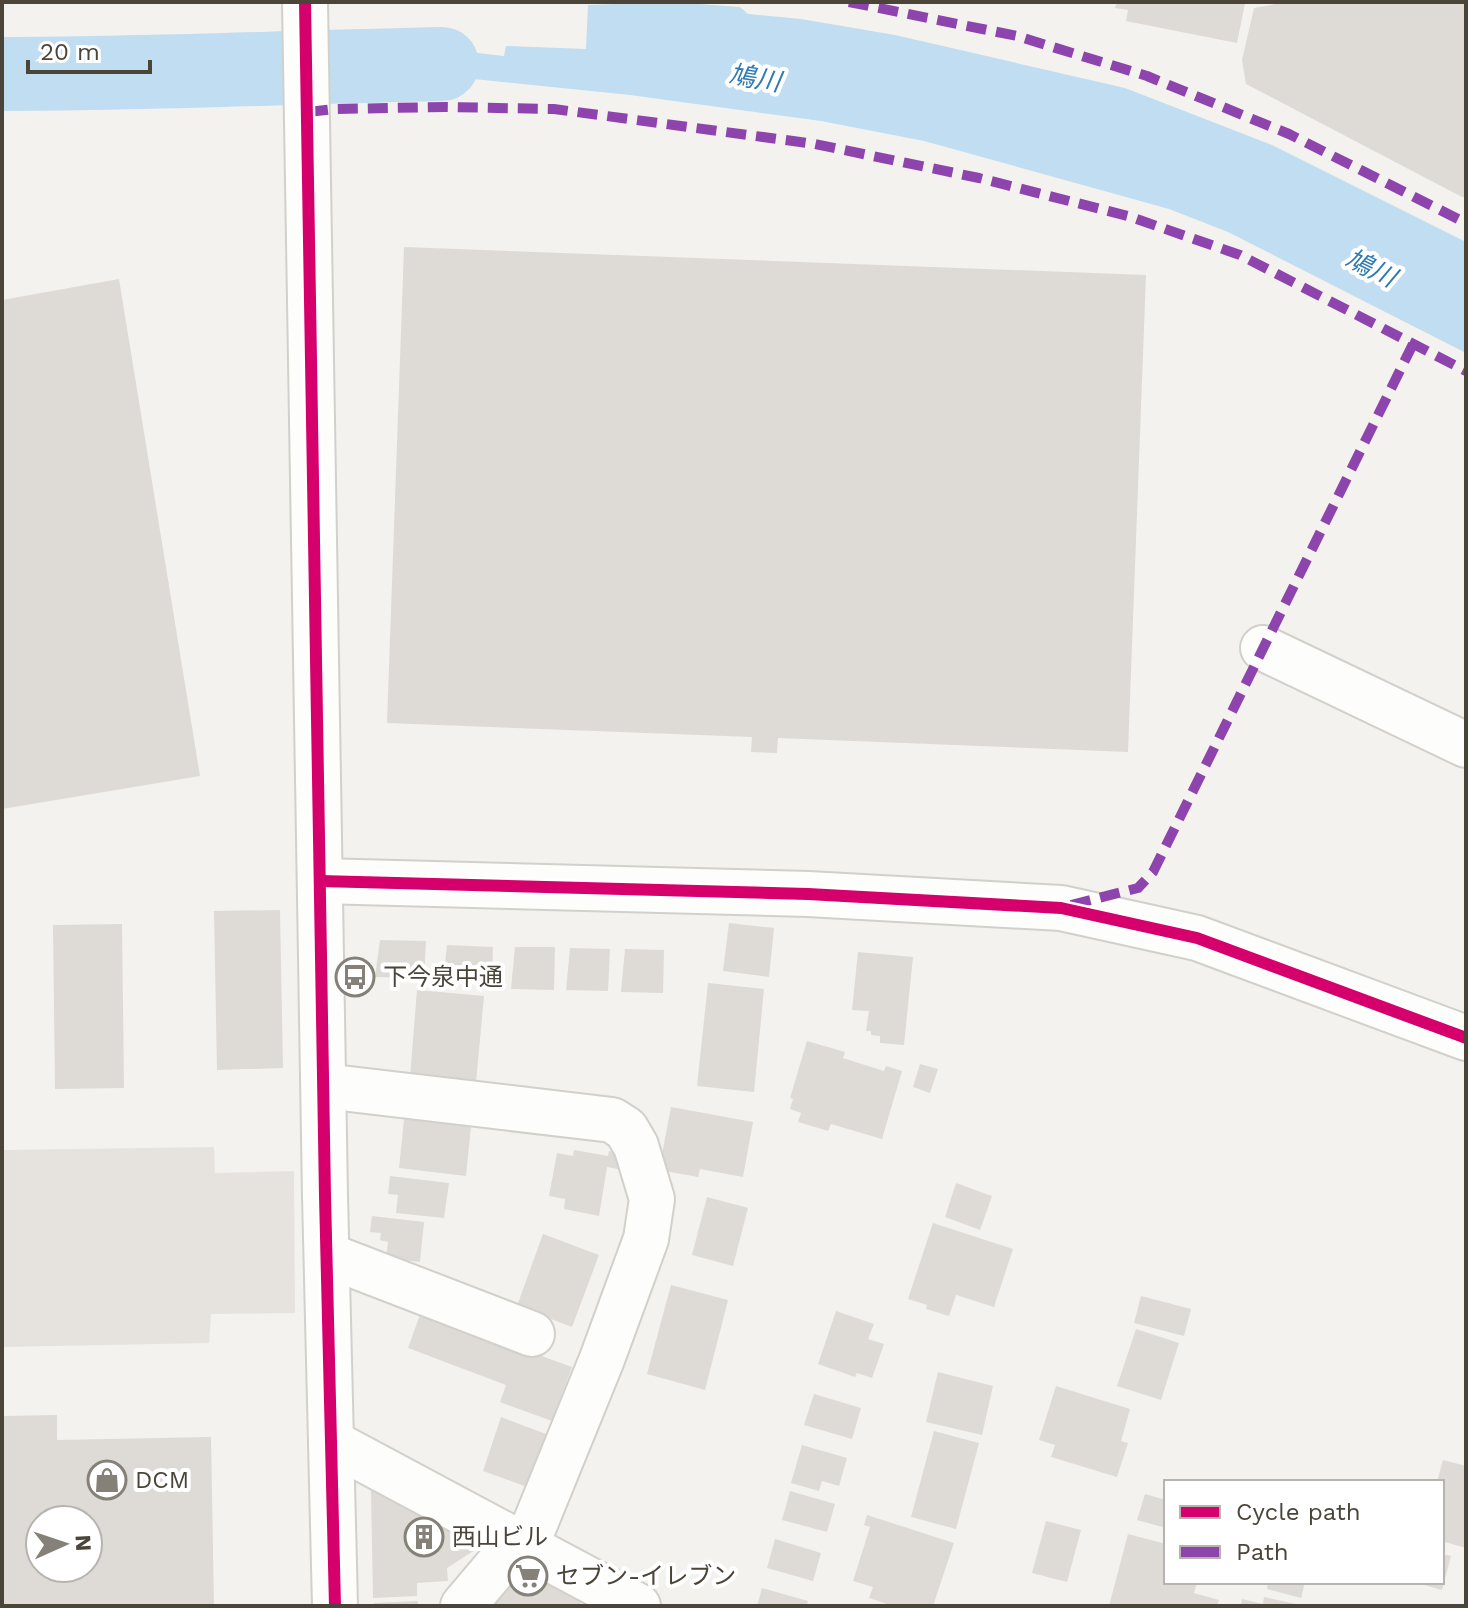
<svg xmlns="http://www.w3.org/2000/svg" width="1468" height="1608" font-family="'Work Sans','Noto Sans JP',sans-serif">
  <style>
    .parking { fill: #e6e3df }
    .water { fill: #c0ddf1 }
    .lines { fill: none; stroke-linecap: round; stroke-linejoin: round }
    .river { stroke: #c0ddf1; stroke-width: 74 }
    .building { fill: #dedbd6; fill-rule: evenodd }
    .minor-casing { stroke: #d2d0cb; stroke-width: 48 }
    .minor { stroke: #fdfdfc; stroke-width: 44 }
    .quiet { stroke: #8e44ad; stroke-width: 10; stroke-dasharray: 20 10; stroke-linecap: butt }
    .cycleway-casing { stroke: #fff; stroke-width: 17 }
    .cycleway { stroke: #d6006c; stroke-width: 12 }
    .labels { text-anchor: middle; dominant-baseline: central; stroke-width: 8; stroke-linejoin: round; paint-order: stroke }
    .poi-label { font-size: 24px; fill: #4b4439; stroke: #fff; text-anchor: start }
    .water-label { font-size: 26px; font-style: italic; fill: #2e7ab2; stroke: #fff }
  </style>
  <rect width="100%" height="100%" fill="#f4f2ee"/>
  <polygon class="parking" points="214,1147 215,1173 294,1171 295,1313 211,1314 209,1343 2,1347 2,1150"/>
  <polygon class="water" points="672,2 740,7 748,14 801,19 895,35 1125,88 1272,145 1466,242 1466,353 1228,232 1169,209 924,141 821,121 630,95 435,75 343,81 341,42 354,43 362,48 386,50 426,47 504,56 506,46 586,49 588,5"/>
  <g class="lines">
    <path class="river" d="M2 74C149 74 295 67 442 64"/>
  </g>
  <g class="building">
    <polygon points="1117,2 1242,2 1245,3 1237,43 1126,21 1128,10 1115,8"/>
    <polygon points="1287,2 1466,2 1466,197 1462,197 1246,84 1242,60 1254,8"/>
    <polygon points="404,247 1146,275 1128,752 778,738 777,753 751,752 752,737 387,723"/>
    <polygon points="119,279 200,776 2,809 2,300"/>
    <polygon points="280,910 283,1068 217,1070 214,911"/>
    <polygon points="729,923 774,928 769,977 723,971"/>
    <polygon points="122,924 124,1088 55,1089 53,925"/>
    <polygon points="380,940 426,941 424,978 375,977"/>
    <polygon points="447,945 493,947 492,984 443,982"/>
    <polygon points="515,947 555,947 554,990 511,989"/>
    <polygon points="570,948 610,949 608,991 566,990"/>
    <polygon points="625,949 664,950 663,993 621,992"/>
    <polygon points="858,952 913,957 904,1045 880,1043 880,1036 871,1035 871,1031 866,1031 869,1011 852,1010"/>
    <polygon points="708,983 764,989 754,1092 697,1086"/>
    <polygon points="417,990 484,996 476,1083 410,1077"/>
    <polygon points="807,1041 845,1052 843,1058 884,1071 886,1066 902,1071 882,1139 831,1124 828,1131 798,1122 801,1113 790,1109 793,1099 790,1098"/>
    <polygon points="920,1064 938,1069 930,1093 913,1087"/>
    <polygon points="671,1107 753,1122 743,1177 700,1169 698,1177 659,1170"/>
    <polygon points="405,1110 472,1117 466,1176 399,1168"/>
    <polygon points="574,1150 608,1156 609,1151 631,1155 628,1171 607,1167 599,1216 564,1209 565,1199 549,1196 557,1153 573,1156"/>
    <polygon points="390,1176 449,1183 444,1218 396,1213 398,1195 388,1194"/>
    <polygon points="956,1183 992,1196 980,1230 945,1217"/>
    <polygon points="707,1197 748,1208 733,1266 692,1255"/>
    <polygon points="372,1216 424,1222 420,1262 386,1258 388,1242 380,1240 381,1233 370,1232"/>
    <polygon points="933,1223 1013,1249 994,1307 956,1295 949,1316 926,1309 927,1305 908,1299"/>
    <polygon points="543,1234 599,1255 572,1327 517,1306"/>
    <polygon points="671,1285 728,1300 705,1390 647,1374"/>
    <polygon points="1141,1296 1191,1309 1184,1336 1134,1323"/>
    <polygon points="836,1311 874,1324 868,1339 884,1344 872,1378 857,1373 855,1377 818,1364"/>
    <polygon points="421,1312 572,1367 552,1421 500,1402 506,1385 408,1348"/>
    <polygon points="1136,1329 1179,1343 1161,1400 1117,1386"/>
    <polygon points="938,1372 993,1386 982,1435 926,1422"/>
    <polygon points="1056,1386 1130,1409 1121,1441 1128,1443 1117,1477 1051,1457 1055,1445 1039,1440"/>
    <polygon points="814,1394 861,1408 852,1439 804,1425"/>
    <path d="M57 1415V1440L211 1437 214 1606H2V1416ZM40 1520H88V1568H40Z"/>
    <polygon points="501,1417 549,1435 530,1488 483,1471"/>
    <polygon points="934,1431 979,1443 956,1529 911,1517"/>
    <polygon points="802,1445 847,1458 839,1486 822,1481 819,1491 791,1483"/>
    <polygon points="1443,1460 1466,1466 1466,1548 1445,1542 1442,1549 1442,1482 1437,1482"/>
    <polygon points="379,1484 479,1542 475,1550 447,1568 448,1581 417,1583 417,1596 373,1598 371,1491"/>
    <polygon points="790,1491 835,1504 827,1532 782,1520"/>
    <polygon points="1145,1494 1166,1500 1166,1528 1137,1520"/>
    <polygon points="867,1515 954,1543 933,1606 893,1606 869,1598 873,1587 853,1581 870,1527 864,1525"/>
    <polygon points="1046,1521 1081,1530 1067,1582 1032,1573"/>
    <polygon points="1128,1534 1166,1544 1166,1582 1197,1582 1194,1593 1219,1600 1217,1606 1109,1606"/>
    <polygon points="775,1539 821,1553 813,1581 767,1568"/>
    <polygon points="1442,1554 1451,1556 1442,1590 1417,1583 1442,1582"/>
    <polygon points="520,1560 580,1593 581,1606 491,1606"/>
    <polygon points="1268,1582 1305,1582 1301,1598 1267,1589"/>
    <polygon points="762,1588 808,1601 806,1606 757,1606"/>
    <polygon points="1264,1597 1300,1605 1300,1606 1241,1606 1242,1599 1263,1604"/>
    <polygon points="418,1601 418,1606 374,1606 374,1603"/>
  </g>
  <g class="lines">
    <g class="minor-casing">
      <g id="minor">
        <polyline points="305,2 325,1196 335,1606"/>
        <polyline points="1263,648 1466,745"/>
        <polyline points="320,881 808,894 1061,908 1197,938 1466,1038"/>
        <polyline points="324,1086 612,1120 626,1129 636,1146 652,1199 646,1239 602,1359 526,1546"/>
        <polyline points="327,1255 532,1334"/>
        <polyline points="331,1442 638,1606"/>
        <polyline points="463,1606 518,1541"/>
      </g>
    </g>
    <use href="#minor" class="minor"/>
    <g class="quiet">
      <polyline points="849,2 1017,36 1147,76 1289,134 1466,223"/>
      <polyline points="308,112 334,109 445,107 554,109 815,144 979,178 1128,216 1240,255 1466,371"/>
      <polyline points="1071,905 1138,888 1153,872 1413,344"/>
    </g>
    <g class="cycleway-casing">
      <g id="cycleway">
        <polyline points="305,2 325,1196 335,1606"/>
        <polyline points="320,881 808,894 1061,908 1197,938 1466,1038"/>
      </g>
    </g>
    <use href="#cycleway" class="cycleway"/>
  </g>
  <defs>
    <g id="bus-ring" transform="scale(2)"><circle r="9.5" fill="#fff" stroke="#868178" stroke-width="1.5"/><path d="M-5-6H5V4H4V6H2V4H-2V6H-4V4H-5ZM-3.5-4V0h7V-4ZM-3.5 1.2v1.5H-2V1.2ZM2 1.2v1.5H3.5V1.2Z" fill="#868178"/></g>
    <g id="shop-ring" transform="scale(2)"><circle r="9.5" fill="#fff" stroke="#868178" stroke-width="1.5"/><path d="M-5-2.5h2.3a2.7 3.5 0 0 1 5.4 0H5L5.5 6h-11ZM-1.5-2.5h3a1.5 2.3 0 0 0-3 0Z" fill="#868178"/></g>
    <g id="building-ring" transform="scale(2)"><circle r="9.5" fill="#fff" stroke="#868178" stroke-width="1.5"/><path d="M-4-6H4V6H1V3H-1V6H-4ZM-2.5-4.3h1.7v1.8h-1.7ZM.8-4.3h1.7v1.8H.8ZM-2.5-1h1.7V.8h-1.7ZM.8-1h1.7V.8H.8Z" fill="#868178"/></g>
    <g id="supermarket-ring" transform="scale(2)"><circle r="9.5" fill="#fff" stroke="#868178" stroke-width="1.5"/><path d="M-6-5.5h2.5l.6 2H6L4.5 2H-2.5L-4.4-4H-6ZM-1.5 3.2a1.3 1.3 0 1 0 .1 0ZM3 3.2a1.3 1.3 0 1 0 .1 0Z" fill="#868178"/></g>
  </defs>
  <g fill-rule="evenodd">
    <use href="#bus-ring" x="355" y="977"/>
    <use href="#shop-ring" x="107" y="1480"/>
    <use href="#building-ring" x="424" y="1537"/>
    <use href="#supermarket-ring" x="528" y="1576"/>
  </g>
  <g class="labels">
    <g class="poi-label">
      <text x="383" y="977">下今泉中通</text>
      <text x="135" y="1480">DCM</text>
      <text x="452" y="1537">西山ビル</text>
      <text x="556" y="1576">セブン-イレブン</text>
    </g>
    <g class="water-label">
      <text transform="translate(755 78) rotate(9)">鳩川</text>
      <text transform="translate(1371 268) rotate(26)">鳩川</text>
    </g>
  </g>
  <rect width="1468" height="1608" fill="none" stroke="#4b4439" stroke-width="8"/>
  <rect x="1164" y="1480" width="280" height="104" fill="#ffffff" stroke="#b7b4b0" stroke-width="2"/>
  <rect x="1180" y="1506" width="40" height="12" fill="#d6006c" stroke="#b7b4b0" stroke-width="2"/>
  <text x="1236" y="1520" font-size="24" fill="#4b4439">Cycle path</text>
  <rect x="1180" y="1546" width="40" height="12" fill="#8e44ad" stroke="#b7b4b0" stroke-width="2"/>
  <text x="1236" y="1560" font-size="24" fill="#4b4439">Path</text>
  <g transform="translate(64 1544) rotate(87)"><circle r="38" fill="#ffffff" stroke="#b7b4b0" stroke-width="2"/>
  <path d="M0-6L14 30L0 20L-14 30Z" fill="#868178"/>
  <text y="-12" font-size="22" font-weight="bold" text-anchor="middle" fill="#4b4439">N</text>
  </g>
  <path d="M28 60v12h122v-12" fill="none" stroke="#4b4439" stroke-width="4"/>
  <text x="40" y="60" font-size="24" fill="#4b4439" stroke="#ffffff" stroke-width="6" paint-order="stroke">20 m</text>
</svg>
